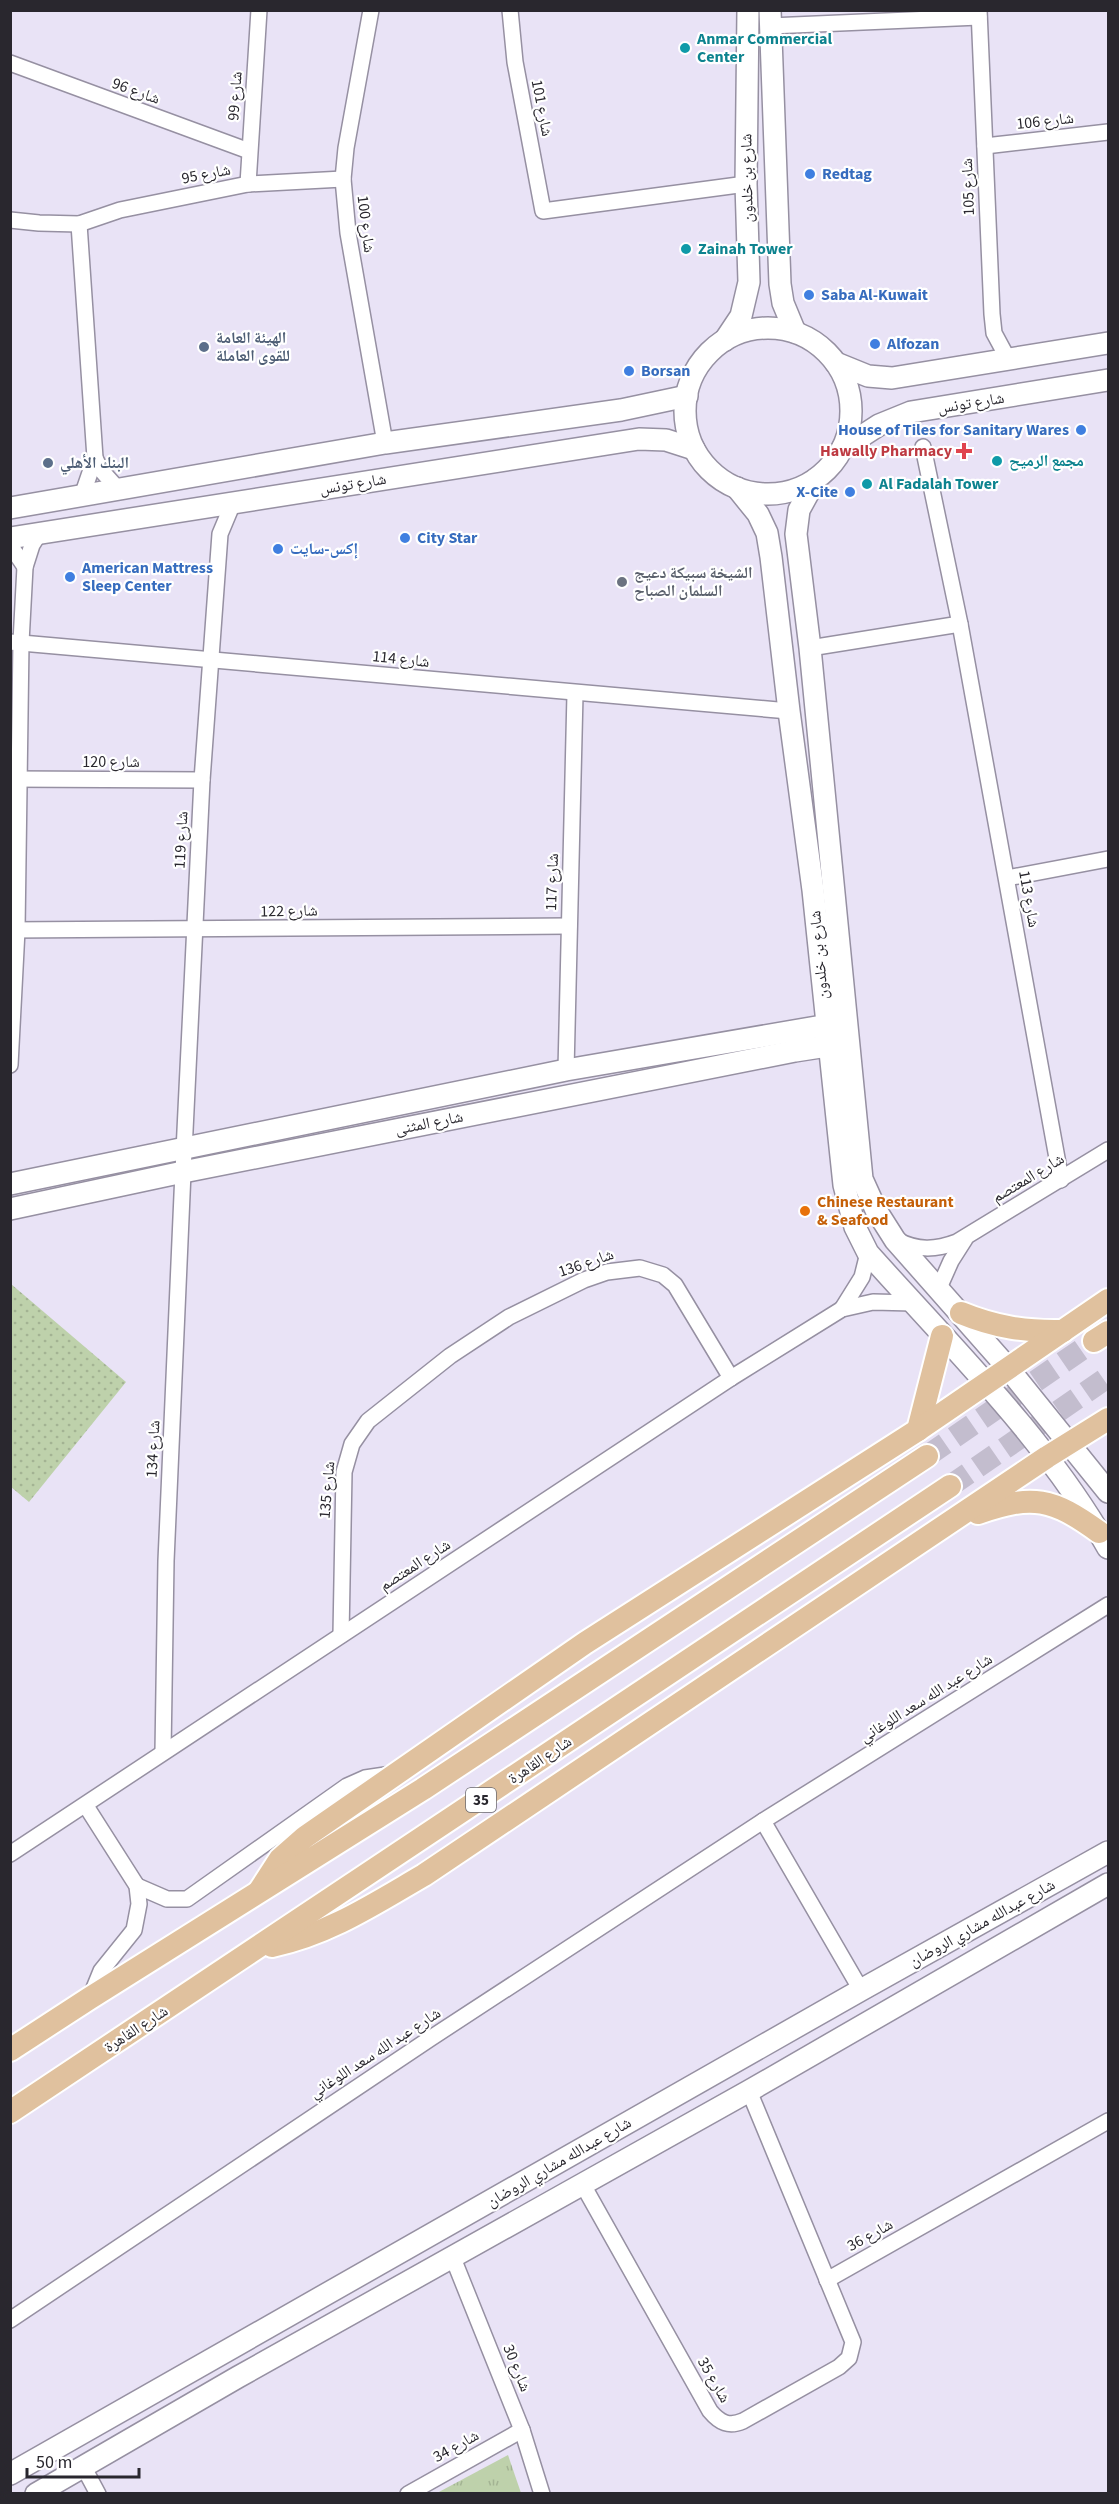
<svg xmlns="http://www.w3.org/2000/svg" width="1119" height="2504" font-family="'Source Sans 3','Noto Naskh Arabic',sans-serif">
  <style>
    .grass { fill: url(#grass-dots) }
    .park { fill: url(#park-tufts) }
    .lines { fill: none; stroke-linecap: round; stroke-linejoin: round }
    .primary-tunnel { stroke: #c3bdce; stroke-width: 22; stroke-dasharray: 22 11; stroke-linecap: butt }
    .street-casing { stroke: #9690a2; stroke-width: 18 }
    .secondary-casing { stroke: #9690a2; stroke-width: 24 }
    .primary-casing { stroke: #fff; stroke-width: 26 }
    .street { stroke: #fff; stroke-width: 15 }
    .secondary { stroke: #fff; stroke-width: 21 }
    .primary { stroke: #e0c19e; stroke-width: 22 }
    .culture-dot { fill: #0f9aa8; stroke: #fff; stroke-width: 2 }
    .shop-dot { fill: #3f7fe0; stroke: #fff; stroke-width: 2 }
    .service-dot { fill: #5c6f8a; stroke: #fff; stroke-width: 2 }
    .health-dot { fill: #e0444e; stroke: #fff; stroke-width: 2 }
    .worship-dot { fill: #6b7280; stroke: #fff; stroke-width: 2 }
    .food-dot { fill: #e8710a; stroke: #fff; stroke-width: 2 }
    .labels { text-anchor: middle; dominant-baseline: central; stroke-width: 4.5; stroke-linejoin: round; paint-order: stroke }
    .shield { fill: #fff; stroke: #69686d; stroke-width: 1.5 }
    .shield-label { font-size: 15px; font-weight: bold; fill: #29272e }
    .culture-label { font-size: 16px; font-weight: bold; fill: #0d838f; stroke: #fff; text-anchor: start }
    .street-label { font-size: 16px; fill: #29272e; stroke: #fff }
    .shop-label { font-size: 16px; font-weight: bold; fill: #366cbe; stroke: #fff; text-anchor: start }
    .service-label { font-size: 16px; font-weight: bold; fill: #4e5e75; stroke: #fff; text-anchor: start }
    .health-label { font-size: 16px; font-weight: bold; fill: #be3a42; stroke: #fff; text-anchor: end }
    .worship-label { font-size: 16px; font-weight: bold; fill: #5b616d; stroke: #fff; text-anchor: start }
    .food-label { font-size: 16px; font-weight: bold; fill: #c56008; stroke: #fff; text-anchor: start }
  </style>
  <defs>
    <pattern id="grass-dots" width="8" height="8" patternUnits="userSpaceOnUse" patternTransform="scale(1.5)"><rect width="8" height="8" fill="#bed1ab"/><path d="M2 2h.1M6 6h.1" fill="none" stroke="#a3b393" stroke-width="1.8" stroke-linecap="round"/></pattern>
    <pattern id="park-tufts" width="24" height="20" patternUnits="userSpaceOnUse" patternTransform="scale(1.5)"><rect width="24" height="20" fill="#bed1ab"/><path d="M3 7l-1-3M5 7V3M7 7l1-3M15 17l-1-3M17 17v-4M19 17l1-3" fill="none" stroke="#a3b393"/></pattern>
  </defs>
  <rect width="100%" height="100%" fill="#e9e3f6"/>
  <polygon class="grass" points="11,1284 126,1382 29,1502 11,1487"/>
  <polygon class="park" points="508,2455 521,2493 437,2493"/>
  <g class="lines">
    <g class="primary-tunnel">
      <polyline points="927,1456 1094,1341"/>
      <polyline points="950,1486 1108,1377"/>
    </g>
    <g class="street-casing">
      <g id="street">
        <polyline points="371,10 346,148 343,179 348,233 385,443"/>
        <polyline points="510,10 515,62 543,211 746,184"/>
        <polyline points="979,10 992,314 994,333 1008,359"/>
        <polyline points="770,26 979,17"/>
        <polyline points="10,63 249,151"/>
        <polyline points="985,146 1108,132"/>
        <polyline points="248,184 259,10"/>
        <polyline points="10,220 39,223 79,224 120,210 248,184 343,179"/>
        <polyline points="79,224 95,458 82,496"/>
        <polyline points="923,447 960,624 1061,1180"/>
        <polyline points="95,458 101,470 118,489"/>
        <polyline points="10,545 25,567"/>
        <polyline points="10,642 789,711"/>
        <polyline points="810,648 960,624"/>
        <polyline points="10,779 202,780"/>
        <polyline points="1007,878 1108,859"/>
        <polyline points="10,930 569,926"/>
        <polyline points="10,1065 17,930 21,642 25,567 32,545 39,534"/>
        <polyline points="566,1070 575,694"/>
        <path d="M897 1240C917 1251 936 1250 957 1242L1108 1150"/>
        <polyline points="939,1288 951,1261 965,1239"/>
        <polyline points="842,1309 862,1277 868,1253"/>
        <polyline points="341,1635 344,1472 352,1444 368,1421 450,1356 509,1317 584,1280 607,1272 640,1268 663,1275 675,1285 731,1378"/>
        <polyline points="163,1752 166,1561 183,1172 202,780 220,534 233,503"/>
        <polyline points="86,1806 137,1886 139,1904 134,1930 101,1971 90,1998"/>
        <polyline points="763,1821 861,1990"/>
        <polyline points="10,1854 731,1378 842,1309 873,1302 913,1303"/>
        <polyline points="137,1886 167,1899 187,1899 347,1786 365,1778 392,1774"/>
        <path d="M583 2185 710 2411C720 2423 729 2427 743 2421L839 2367 849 2358 853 2342 749 2091"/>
        <polyline points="453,2258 522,2430 542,2494"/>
        <polyline points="827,2280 1108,2121"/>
        <polyline points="10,2320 431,2038 763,1821 1108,1605"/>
        <polyline points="83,2466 98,2494"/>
        <polyline points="408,2494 522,2430"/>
      </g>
    </g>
    <g class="secondary-casing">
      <g id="secondary">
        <polyline points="770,10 780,284 783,303 795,332"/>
        <circle cx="768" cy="411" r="83"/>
        <polyline points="725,340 741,316 749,282 746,184 748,10"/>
        <polyline points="836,363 868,376 892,378 1108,343"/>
        <polyline points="842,449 879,425 911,412 1108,380"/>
        <polyline points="816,479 799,510 796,534 810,648 862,1179 876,1210 895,1240 1008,1368 1108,1492"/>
        <path d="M737 488 758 514 767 533 771 557 789 711 813 890 844 1185 855 1227 868 1253C950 1345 1048 1441 1108 1548"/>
        <polyline points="10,508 385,443 621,410 687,396"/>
        <polyline points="10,538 639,439 666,440 694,449"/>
        <polyline points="10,1184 566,1070 840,1023"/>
        <polyline points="10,1209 183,1172 795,1051 840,1044"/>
        <polyline points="10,2474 861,1990 1108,1852"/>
        <polyline points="36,2494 238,2377 749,2091 1108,1884"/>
      </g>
    </g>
    <g class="primary-casing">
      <g id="primary">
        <path d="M961 1313C995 1327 1026 1332 1063 1331"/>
        <polyline points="1094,1341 1108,1332"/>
        <polyline points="918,1430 942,1336"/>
        <path d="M978 1513C1033 1494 1052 1498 1099 1532"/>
        <polyline points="260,1890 280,1859 305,1837 585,1643 918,1430 1108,1300"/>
        <path d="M272 1946C329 1934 374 1904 424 1875L1047 1457 1108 1419"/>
        <polyline points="10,2050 90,1998 423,1789 927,1456"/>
        <polyline points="10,2112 950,1486"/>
      </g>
    </g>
    <use href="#street" class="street"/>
    <use href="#secondary" class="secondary"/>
    <use href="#primary" class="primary"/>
  </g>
  <g class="culture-dot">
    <circle cx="685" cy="48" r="6"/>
    <circle cx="686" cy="249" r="6"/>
    <circle cx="997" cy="461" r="6"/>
    <circle cx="867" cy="484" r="6"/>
  </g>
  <g class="shop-dot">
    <circle cx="810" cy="174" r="6"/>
    <circle cx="809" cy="295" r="6"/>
    <circle cx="875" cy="344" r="6"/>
    <circle cx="629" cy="371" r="6"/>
    <circle cx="1081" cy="430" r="6"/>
    <circle cx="850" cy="492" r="6"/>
    <circle cx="405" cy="538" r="6"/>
    <circle cx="278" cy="549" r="6"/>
    <circle cx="70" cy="577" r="6"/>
  </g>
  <g class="service-dot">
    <circle cx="204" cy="347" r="6"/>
    <circle cx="48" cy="463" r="6"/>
  </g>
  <path class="health-dot" d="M961 442h6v6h6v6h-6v6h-6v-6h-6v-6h6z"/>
  <circle class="worship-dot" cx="622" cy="582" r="6"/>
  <circle class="food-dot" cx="805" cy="1211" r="6"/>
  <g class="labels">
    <rect class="shield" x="466" y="1788" width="30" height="24" rx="4.5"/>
    <g class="shield-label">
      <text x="481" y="1800">35</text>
    </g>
    <g class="culture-label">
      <text x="697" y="39">Anmar Commercial<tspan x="697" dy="18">Center</tspan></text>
      <text x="698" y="249">Zainah Tower</text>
      <text x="1009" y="461">مجمع الرميح</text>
      <text x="879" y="484">Al Fadalah Tower</text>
    </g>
    <g class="street-label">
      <text transform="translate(136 91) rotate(20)">شارع 96</text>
      <text transform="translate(235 96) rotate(-86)">شارع 99</text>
      <text transform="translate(542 108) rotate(79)">شارع 101</text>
      <text transform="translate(1045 121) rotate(-6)">شارع 106</text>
      <text transform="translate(206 174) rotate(-11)">شارع 95</text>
      <text transform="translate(747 178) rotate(-91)">شارع بن خلدون</text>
      <text transform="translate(968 187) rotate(-92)">شارع 105</text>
      <text transform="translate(366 224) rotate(83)">شارع 100</text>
      <text transform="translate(971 403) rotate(-9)">شارع تونس</text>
      <text transform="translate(353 484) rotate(-9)">شارع تونس</text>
      <text transform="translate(401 659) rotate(6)">شارع 114</text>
      <text x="111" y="762">شارع 120</text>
      <text transform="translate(181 840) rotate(-87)">شارع 119</text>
      <text transform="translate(552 882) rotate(-88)">شارع 117</text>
      <text transform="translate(1029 899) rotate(80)">شارع 113</text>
      <text transform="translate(289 911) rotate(-1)">شارع 122</text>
      <text transform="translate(819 955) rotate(-95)">شارع بن خلدون</text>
      <text transform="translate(429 1123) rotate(-11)">شارع المثنى</text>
      <text transform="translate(1028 1178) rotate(-31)">شارع المعتصم</text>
      <text transform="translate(586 1263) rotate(-19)">شارع 136</text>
      <text transform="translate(153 1449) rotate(-87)">شارع 134</text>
      <text transform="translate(327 1490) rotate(-85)">شارع 135</text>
      <text transform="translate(415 1565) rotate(-33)">شارع المعتصم</text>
      <text transform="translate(926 1698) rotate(-32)">شارع عبد الله سعد اللوغاني</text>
      <text transform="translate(540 1760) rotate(-34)">شارع القاهرة</text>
      <text transform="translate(982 1923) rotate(-29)">شارع عبدالله مشاري الروضان</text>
      <text transform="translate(136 2029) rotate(-33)">شارع القاهرة</text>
      <text transform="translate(375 2053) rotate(-33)">شارع عبد الله سعد اللوغاني</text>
      <text transform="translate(559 2162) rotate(-30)">شارع عبدالله مشاري الروضان</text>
      <text transform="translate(870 2235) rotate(-29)">شارع 36</text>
      <text transform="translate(517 2368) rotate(68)">شارع 30</text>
      <text transform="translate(714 2380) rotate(60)">شارع 35</text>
      <text transform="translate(456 2446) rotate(-29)">شارع 34</text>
    </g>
    <g class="shop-label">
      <text x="822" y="174">Redtag</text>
      <text x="821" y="295">Saba Al-Kuwait</text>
      <text x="887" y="344">Alfozan</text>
      <text x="641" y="371">Borsan</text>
      <text x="1069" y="430" text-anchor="end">House of Tiles for Sanitary Wares</text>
      <text x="838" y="492" text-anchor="end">X-Cite</text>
      <text x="417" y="538">City Star</text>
      <text x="290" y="549">إكس-سايت</text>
      <text x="82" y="568">American Mattress<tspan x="82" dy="18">Sleep Center</tspan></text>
    </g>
    <g class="service-label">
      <text x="216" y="338">الهيئة العامة<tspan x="216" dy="18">للقوى العاملة</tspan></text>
      <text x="60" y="463">البنك الأهلي</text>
    </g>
    <g class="health-label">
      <text x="952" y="451">Hawally Pharmacy</text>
    </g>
    <g class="worship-label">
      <text x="634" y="573">الشيخة سبيكة دعيج<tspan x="634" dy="18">السلمان الصباح</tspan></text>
    </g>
    <g class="food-label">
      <text x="817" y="1202">Chinese Restaurant<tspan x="817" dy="18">&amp; Seafood</tspan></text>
    </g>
  </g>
  <rect width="1119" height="2504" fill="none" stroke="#29272e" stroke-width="24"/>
  <path d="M27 2468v9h112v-9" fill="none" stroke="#29272e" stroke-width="3"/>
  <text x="36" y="2468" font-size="18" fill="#29272e" stroke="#ffffff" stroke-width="4.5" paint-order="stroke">50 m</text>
</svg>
